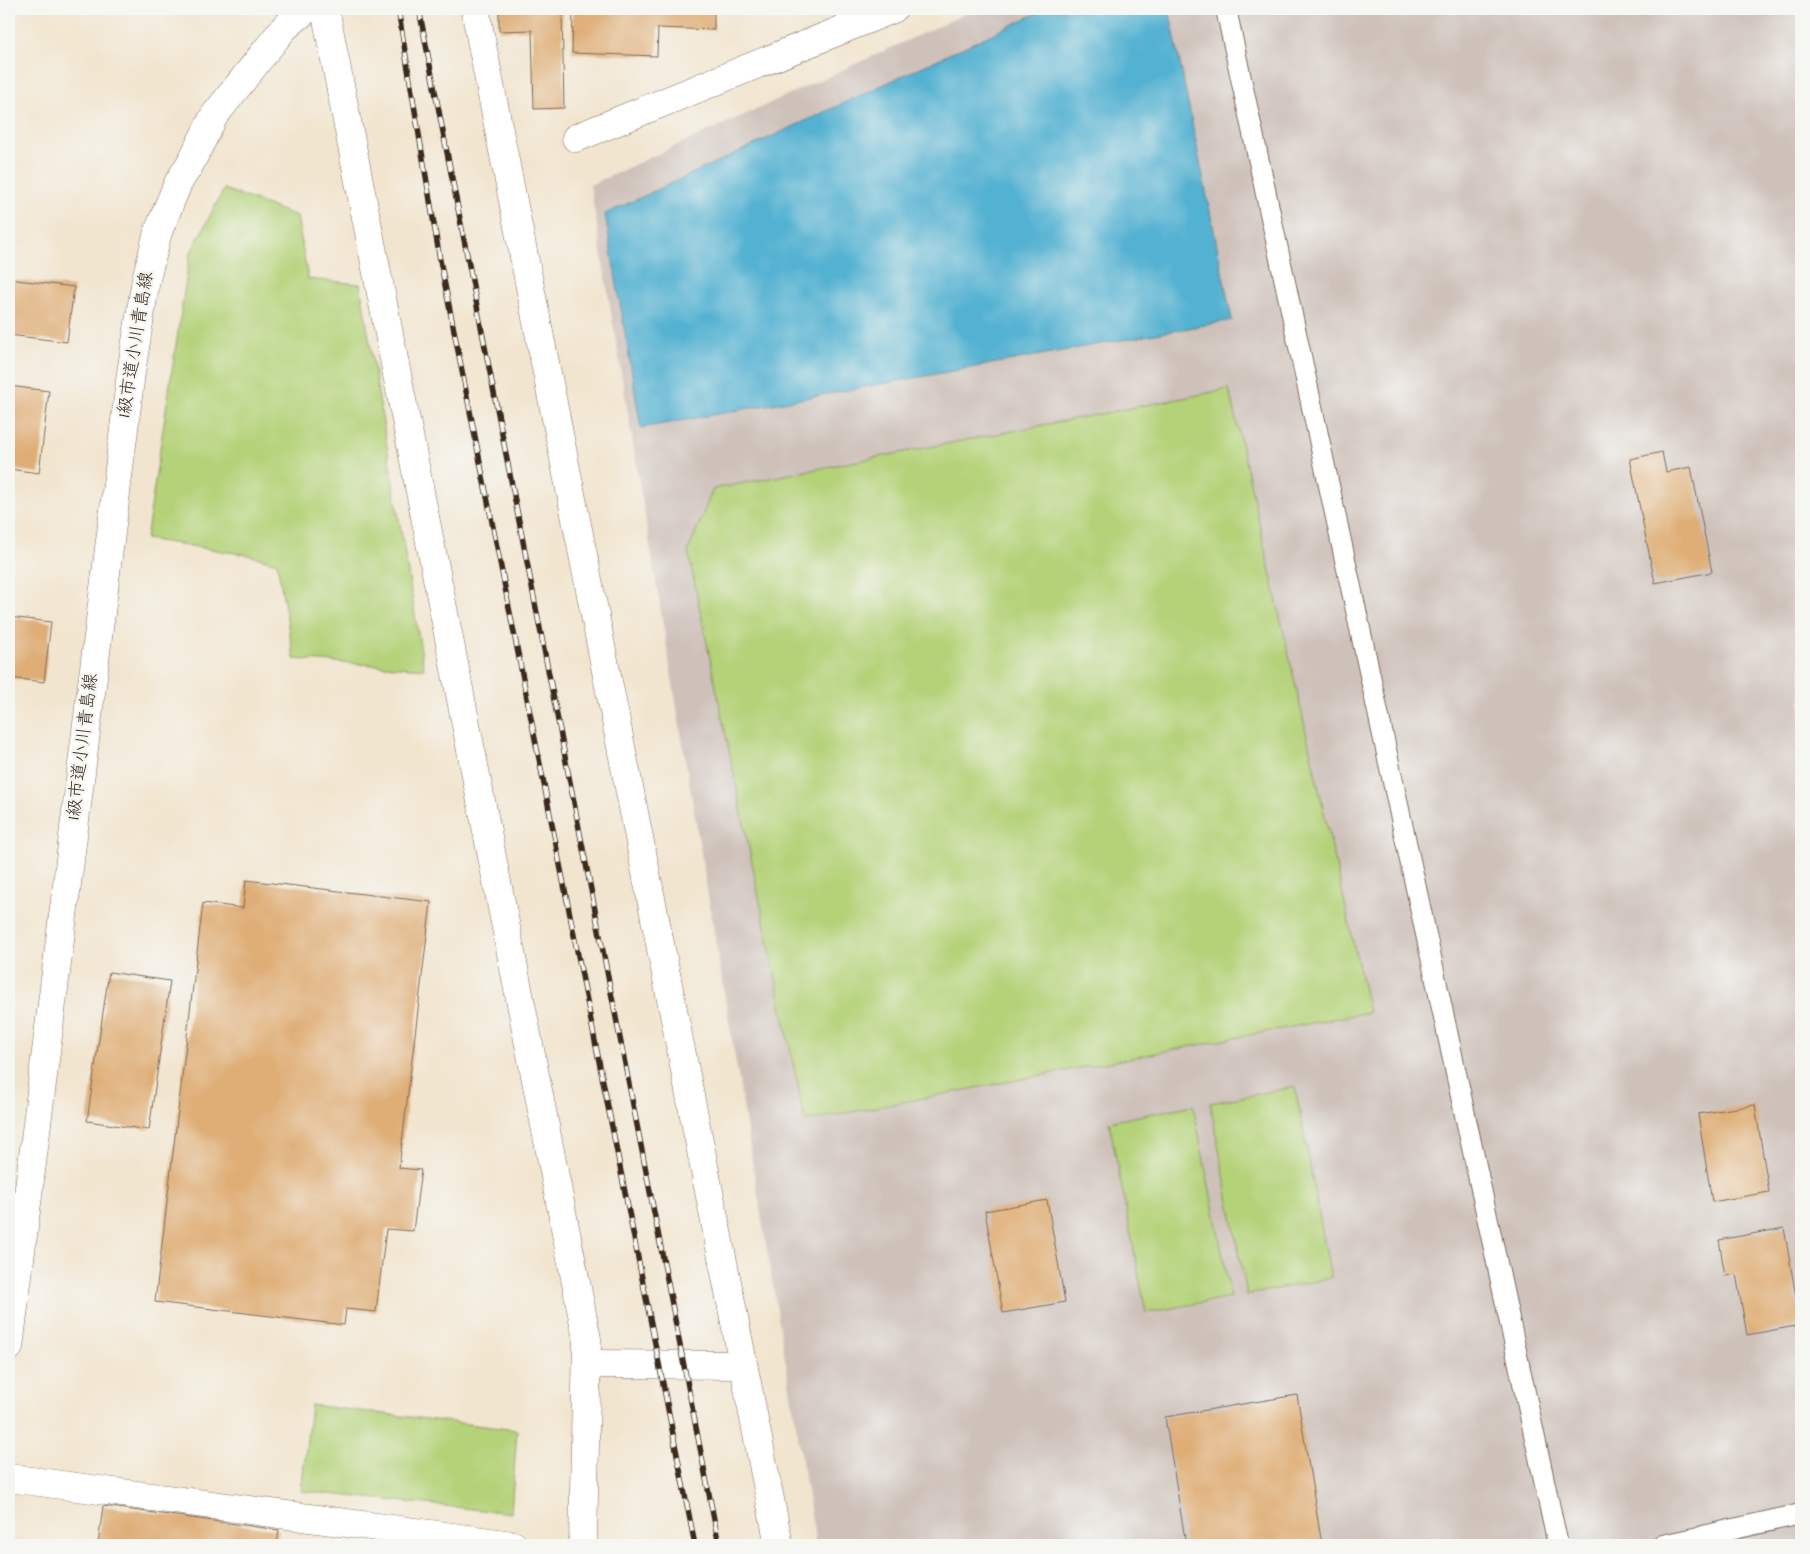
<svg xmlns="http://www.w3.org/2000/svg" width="1810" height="1554" font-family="Dekko,'Klee One',sans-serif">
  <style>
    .industrial { fill: #cec1ba }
    .green { fill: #b4d278; stroke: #787e4b }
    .water { fill: #53b1d1; stroke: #476e78 }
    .building { fill: #dfad76 }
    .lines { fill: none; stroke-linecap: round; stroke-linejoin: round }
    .service-casing { stroke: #7b6b5c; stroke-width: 22 }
    .minor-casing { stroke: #7b6b5c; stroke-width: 29 }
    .tertiary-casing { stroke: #7b6b5c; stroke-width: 29 }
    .service { stroke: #fff; stroke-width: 20 }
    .minor { stroke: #fff; stroke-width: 28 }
    .tertiary { stroke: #fff; stroke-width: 28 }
    .rail-casing { stroke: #3b2a1e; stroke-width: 5.5 }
    .rail { stroke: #f6f6f2; stroke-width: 4; stroke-dasharray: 11; stroke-linecap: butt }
    .labels { text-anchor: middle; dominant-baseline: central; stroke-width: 5; stroke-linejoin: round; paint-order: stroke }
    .street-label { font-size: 18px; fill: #3b2a1e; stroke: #f6f6f2 }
  </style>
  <rect width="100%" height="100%" fill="#f6f6f2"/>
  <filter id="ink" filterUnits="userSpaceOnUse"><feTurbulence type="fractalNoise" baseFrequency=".02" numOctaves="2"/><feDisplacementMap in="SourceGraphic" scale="10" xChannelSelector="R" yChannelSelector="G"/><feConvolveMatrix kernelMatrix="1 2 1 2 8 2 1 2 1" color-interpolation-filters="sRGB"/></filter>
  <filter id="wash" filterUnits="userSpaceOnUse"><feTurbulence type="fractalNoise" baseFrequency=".0096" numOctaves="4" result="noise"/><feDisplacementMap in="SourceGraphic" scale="20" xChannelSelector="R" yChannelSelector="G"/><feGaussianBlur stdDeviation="1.12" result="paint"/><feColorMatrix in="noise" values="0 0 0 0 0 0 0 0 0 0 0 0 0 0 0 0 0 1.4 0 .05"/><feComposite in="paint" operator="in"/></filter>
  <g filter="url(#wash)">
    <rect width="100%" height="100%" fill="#f2e5cf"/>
    <polygon class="industrial" points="976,9 1801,9 1801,1545 816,1545 590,185"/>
    <g class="green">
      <polygon points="224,189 297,216 308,279 360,284 424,669 294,659 277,563 248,555 146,539 190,254"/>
      <polygon points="1229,389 1369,1012 805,1121 688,551 713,489"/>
      <polygon points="1295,1087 1331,1278 1247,1295 1210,1103"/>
      <polygon points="1193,1105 1231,1297 1146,1313 1109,1122"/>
      <polygon points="311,1405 517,1430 511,1513 301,1491"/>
    </g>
    <polygon class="water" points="1046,9 1169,9 1232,320 641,428 605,214"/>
    <g id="blocks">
      <g class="building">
        <polygon points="499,9 562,9 564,108 534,109 532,30 499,31"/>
        <polygon points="573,9 714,9 714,30 658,28 657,56 572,53"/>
        <polygon points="9,279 74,287 67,342 9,335"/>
        <polygon points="9,386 49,391 39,473 9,469"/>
        <polygon points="1662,452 1666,472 1691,467 1712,572 1655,583 1630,459"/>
        <polygon points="9,617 51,622 44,682 9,678"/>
        <polygon points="246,880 431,902 399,1168 421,1170 413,1231 386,1229 376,1312 346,1309 344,1325 155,1302 203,903 243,908"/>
        <polygon points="109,972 170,981 149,1130 87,1121"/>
        <polygon points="1755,1105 1769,1192 1712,1202 1698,1114"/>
        <polygon points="1047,1200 1065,1302 1003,1313 985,1211"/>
        <polygon points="1784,1228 1801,1325 1747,1335 1736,1274 1725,1276 1719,1240"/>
        <polygon points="1297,1395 1322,1545 1186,1545 1165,1417"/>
        <polygon points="103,1506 279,1530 277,1545 98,1545"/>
      </g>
    </g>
  </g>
  <g filter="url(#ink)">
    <use href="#blocks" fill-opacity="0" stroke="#7b6b5c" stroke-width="1"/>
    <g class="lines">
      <g class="service-casing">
        <g id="service">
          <polyline points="1226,9 1558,1545"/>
          <polyline points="1663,1545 1801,1514"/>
        </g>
      </g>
      <g class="minor-casing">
        <g id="minor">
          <polyline points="325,9 587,1339 583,1545"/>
          <polyline points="475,9 779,1545"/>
          <polyline points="576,138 893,9"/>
          <polyline points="587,1364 743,1365"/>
          <polyline points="9,1478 513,1545"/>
        </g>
      </g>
      <g class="tertiary-casing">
        <polyline id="tertiary" points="9,1347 131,373 146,279 158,232 178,183 190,164 214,116 284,28 307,9"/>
      </g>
      <use href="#service" class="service"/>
      <use href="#minor" class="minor"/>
      <use href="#tertiary" class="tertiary"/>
      <g class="rail-casing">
        <g id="rail">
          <polyline points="398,9 440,260 695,1545"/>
          <polyline points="419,9 719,1545"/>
        </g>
      </g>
      <use href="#rail" class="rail"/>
    </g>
  </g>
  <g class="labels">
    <g class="street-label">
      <text transform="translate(137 345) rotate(-81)">1級市道小川青島線</text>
      <text transform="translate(84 747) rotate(-83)">1級市道小川青島線</text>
    </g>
  </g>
  <rect width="1810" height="1554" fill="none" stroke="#f6f6f2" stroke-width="30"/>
</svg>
